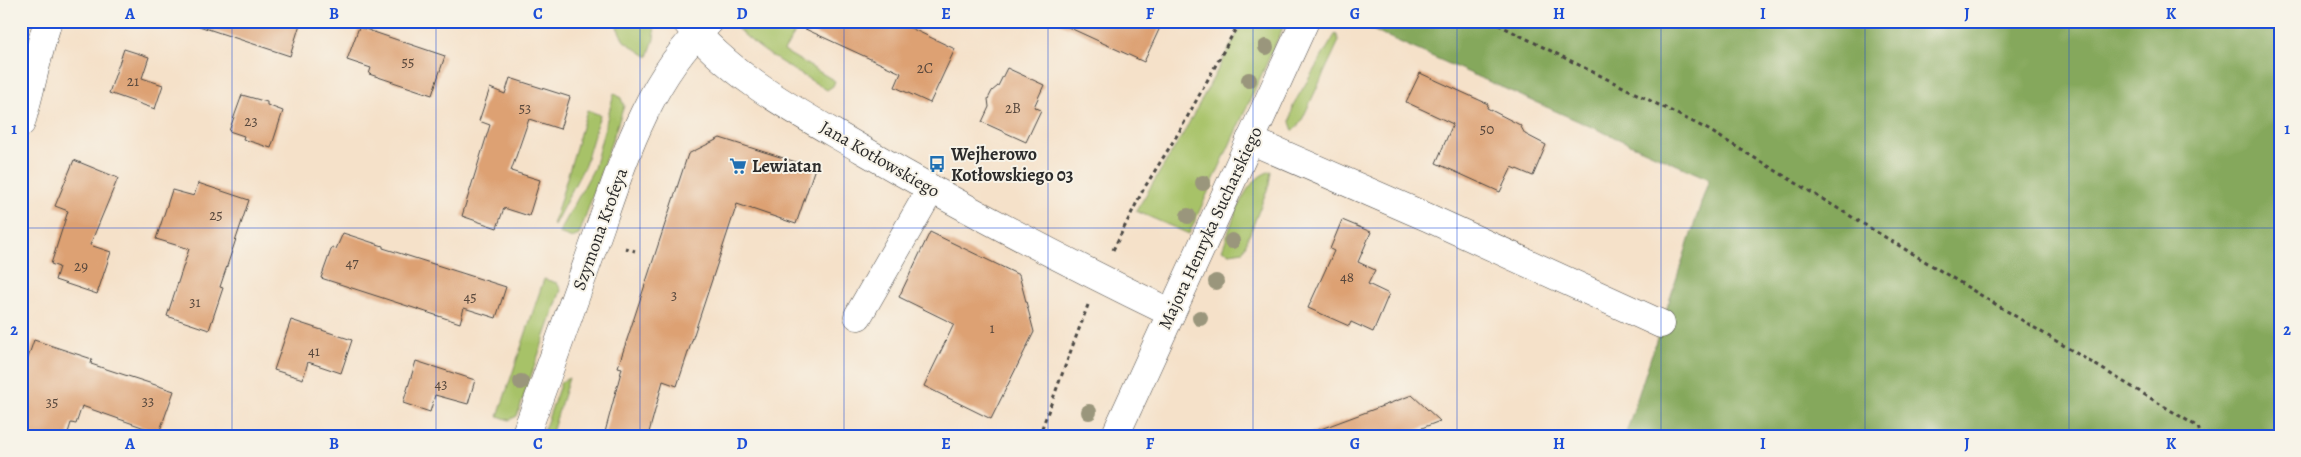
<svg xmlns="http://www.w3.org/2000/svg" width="2301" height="457" font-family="Alegreya,serif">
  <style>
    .green { fill: #a7c268; stroke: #69764a }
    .forest { fill: #85a85c; stroke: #586a44 }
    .building { fill: #dda173 }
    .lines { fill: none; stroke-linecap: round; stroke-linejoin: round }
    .minor-casing { stroke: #494643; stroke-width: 29 }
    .path { stroke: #494643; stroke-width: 3; stroke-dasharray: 4 4; stroke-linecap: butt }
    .minor { stroke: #fff; stroke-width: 28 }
    .tree { fill: #9a967c }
    .grid { fill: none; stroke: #1d4ed8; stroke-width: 1; stroke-opacity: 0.55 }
    .labels { text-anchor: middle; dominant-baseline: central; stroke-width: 4; stroke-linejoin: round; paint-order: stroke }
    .number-label { font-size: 15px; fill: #58483d }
    .poi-label { font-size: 18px; font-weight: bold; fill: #2b2b2b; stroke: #f7f3e8; text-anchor: start }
    .street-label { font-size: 18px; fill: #2b2b2b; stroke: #f7f3e8 }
    .neatline { fill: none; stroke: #1d4ed8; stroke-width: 2 }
    .grid-label { font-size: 16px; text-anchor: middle; font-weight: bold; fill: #1d4ed8 }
  </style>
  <rect width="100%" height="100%" fill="#f7f3e8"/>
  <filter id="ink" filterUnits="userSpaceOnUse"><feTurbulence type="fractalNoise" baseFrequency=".02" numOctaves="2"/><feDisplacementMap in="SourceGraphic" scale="10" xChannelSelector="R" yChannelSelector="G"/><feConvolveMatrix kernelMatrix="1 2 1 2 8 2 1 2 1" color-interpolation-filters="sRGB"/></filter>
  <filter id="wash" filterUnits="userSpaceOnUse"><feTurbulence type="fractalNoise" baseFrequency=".0096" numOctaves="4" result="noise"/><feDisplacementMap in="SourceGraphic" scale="20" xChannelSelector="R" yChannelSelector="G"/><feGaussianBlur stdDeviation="1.12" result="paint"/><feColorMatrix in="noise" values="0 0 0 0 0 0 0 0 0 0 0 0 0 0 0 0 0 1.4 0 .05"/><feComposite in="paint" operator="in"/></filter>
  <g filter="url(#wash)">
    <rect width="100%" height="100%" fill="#f5e1c9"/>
    <g class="green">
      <polygon points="614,21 655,21 654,39 648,57 624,41"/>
      <path d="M730 21H746L761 29 766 21H802L784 51 835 81 833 86 827 90C793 69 757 51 730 21Z"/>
      <polygon points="1244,21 1286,21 1189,234 1136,211 1183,134"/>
      <polygon points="1336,33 1339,41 1301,122 1293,131 1290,122 1293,105"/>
      <polygon points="614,93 621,98 624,106 579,235 572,238 559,233 594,168"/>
      <polygon points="587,110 600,115 585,165 554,225 553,225"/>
      <path d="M1271 171 1269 185 1243 251 1230 253 1222 250C1232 225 1242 179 1271 171Z"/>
      <polygon points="544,279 557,283 561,290 517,416 509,420 498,416"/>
      <polygon points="569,378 551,436 542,436 561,382"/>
    </g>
    <polygon class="forest" points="1363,21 2280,21 2280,436 1625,436 1709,179 1361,25"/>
    <g id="blocks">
      <g class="building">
        <polygon points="199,21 301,21 290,56 199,26"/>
        <polygon points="788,21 896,21 955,49 930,103 895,87 901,73"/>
        <polygon points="1055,21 1163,21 1144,62"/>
        <polygon points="359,27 445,56 432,95 369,74 371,68 347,60"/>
        <polygon points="124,49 149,57 142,78 163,85 155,109 109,93"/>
        <polygon points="1007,68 1044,85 1034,107 1041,110 1026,142 982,122 989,107 988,99 992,91 998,86"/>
        <polygon points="1420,73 1488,104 1487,108 1520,125 1525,134 1546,145 1533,176 1512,167 1500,192 1436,163 1453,124 1406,102"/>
        <polygon points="510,78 570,97 560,129 529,119 511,171 540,180 529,216 504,208 497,228 462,216 490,125 479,121 490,88 505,94"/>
        <polygon points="242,95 267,102 267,105 283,111 271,148 243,139 244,136 229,131"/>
        <polygon points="720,138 815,168 796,224 737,204 677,386 663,381 648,436 604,436 622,368 618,367 688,154"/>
        <polygon points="74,160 118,178 90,245 111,252 97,294 55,280 59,267 51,264 68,211 55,206"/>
        <polygon points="198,183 249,200 220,287 223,288 209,330 167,316 189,249 156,239 172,190 194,196"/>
        <polygon points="1342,220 1371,232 1358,262 1375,270 1368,284 1389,294 1373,332 1351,322 1349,326 1308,308 1334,251 1330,249"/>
        <polygon points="930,232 1019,275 1034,332 991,419 924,386 954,324 899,297"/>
        <polygon points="343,233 383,246 383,248 506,287 496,318 464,308 460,323 321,278 332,247 336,249"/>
        <polygon points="291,320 352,340 341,373 308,362 303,379 274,370"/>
        <polygon points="34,340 92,359 91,364 174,391 159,433 82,406 76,424 71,423 67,436 36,436 21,431 21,378"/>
        <polygon points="416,361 475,380 468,404 435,395 430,412 403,403"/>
        <polygon points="1412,395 1440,421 1401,436 1310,436 1310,433"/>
      </g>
    </g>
  </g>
  <g filter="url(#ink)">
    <use href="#blocks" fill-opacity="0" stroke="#494643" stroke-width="1"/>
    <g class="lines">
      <g class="minor-casing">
        <g id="minor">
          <path d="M686 21C732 79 800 113 863 150 963 208 1066 262 1171 313"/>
          <path d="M21 123C31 89 37 55 48 21"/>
          <polyline points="1250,140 1429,218 1661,324"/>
          <polyline points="858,316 931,189"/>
          <path d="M525 436C548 374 570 312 592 250 621 169 644 83 709 22"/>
          <polyline points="1115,436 1305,21"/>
        </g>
      </g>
      <g class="path">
        <polyline points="1491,21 1707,129 2198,427 2201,436"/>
        <polyline points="625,248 635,251"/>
        <polyline points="1113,250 1143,190 1179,132 1240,21"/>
        <polyline points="1039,436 1088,305"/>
      </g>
      <use href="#minor" class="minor"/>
    </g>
    <g class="tree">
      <circle cx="1266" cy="47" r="8"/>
      <circle cx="1249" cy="80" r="8"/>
      <circle cx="1203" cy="183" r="8"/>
      <circle cx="1188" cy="216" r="8"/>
      <circle cx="1232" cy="241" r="8"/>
      <circle cx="1216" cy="282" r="8"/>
      <circle cx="1200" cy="318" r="8"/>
      <circle cx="521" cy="382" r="8"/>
      <circle cx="1089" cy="412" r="8"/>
    </g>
  </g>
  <path class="grid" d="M232 21V436M436 21V436M640 21V436M844 21V436M1048 21V436M1253 21V436M1457 21V436M1661 21V436M1865 21V436M2069 21V436M21 228H2280"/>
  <defs>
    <g id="bus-bare" transform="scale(1.35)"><path d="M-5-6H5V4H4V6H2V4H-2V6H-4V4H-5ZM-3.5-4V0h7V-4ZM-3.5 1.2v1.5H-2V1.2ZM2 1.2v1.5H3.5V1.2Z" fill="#1f6fb2" stroke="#f7f3e8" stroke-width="2.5" paint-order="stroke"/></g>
    <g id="supermarket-bare" transform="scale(1.35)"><path d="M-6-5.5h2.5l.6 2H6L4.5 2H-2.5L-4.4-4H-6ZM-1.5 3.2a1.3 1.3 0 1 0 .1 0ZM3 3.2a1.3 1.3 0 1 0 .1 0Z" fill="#1f6fb2" stroke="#f7f3e8" stroke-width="2.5" paint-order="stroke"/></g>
  </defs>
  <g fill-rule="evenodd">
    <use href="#bus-bare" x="937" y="164"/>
    <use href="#supermarket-bare" x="738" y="166"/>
  </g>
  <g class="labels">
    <g class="number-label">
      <text x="408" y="62">55</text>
      <text x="925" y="68">2C</text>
      <text x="133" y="81">21</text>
      <text x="525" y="108">53</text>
      <text x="1013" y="108">2B</text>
      <text x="251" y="121">23</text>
      <text x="1487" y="129">50</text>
      <text x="216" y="215">25</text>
      <text x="352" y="263">47</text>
      <text x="81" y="266">29</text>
      <text x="1347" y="277">48</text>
      <text x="674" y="295">3</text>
      <text x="470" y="297">45</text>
      <text x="195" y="302">31</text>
      <text x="992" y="328">1</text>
      <text x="314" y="351">41</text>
      <text x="441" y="384">43</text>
      <text x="148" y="401">33</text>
      <text x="52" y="402">35</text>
    </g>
    <g class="poi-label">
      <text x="951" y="154">Wejherowo<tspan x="951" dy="21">Kotłowskiego 03</tspan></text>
      <text x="752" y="166">Lewiatan</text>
    </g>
    <g class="street-label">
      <text transform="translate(880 159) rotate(30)">Jana Kotłowskiego</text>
      <text transform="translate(1210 228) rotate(-65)">Majora Henryka Sucharskiego</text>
      <text transform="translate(600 229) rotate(-70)">Szymona Krofeya</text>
    </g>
  </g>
  <rect width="2301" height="457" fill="none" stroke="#f7f3e8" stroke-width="55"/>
  <rect x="28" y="28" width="2246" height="402" class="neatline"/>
  <g class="grid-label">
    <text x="130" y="19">A</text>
    <text x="334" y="19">B</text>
    <text x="538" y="19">C</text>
    <text x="742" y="19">D</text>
    <text x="946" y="19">E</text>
    <text x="1150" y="19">F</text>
    <text x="1355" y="19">G</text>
    <text x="1559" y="19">H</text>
    <text x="1763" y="19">I</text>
    <text x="1967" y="19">J</text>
    <text x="2171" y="19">K</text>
    <text x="14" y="134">1</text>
    <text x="2287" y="134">1</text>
    <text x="14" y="335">2</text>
    <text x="2287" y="335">2</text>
    <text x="130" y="449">A</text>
    <text x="334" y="449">B</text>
    <text x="538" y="449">C</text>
    <text x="742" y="449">D</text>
    <text x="946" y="449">E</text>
    <text x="1150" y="449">F</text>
    <text x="1355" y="449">G</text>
    <text x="1559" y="449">H</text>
    <text x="1763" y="449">I</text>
    <text x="1967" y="449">J</text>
    <text x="2171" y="449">K</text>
  </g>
</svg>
